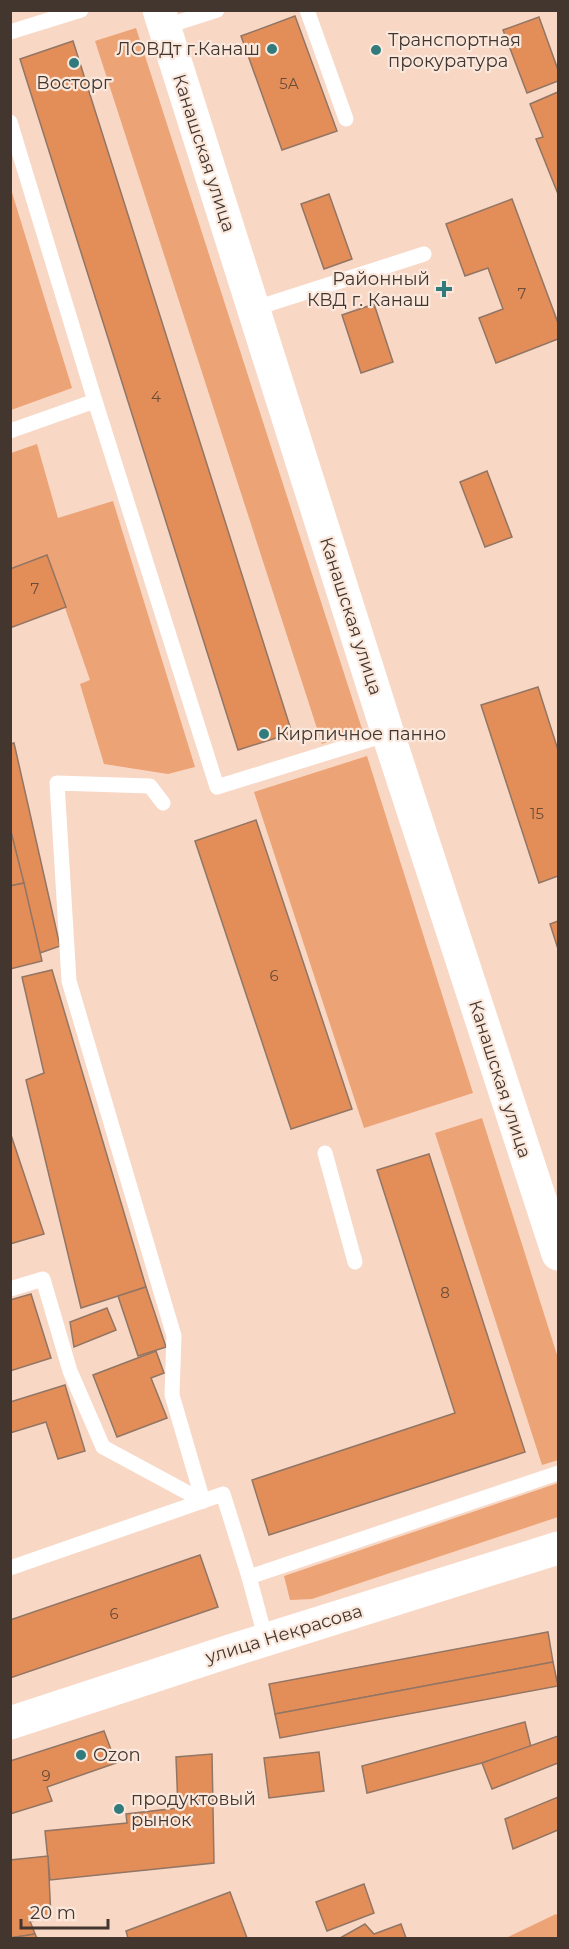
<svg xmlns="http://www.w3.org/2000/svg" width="569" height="1949" font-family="Montserrat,sans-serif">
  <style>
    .green { fill: #eca376 }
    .building { fill: #e38e58; stroke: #927564; stroke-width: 1.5 }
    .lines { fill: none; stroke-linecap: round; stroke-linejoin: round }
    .service { stroke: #fff; stroke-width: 15 }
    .tertiary { stroke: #fff; stroke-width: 33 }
    .poi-dot { fill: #327b7d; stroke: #fbe8dc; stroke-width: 2 }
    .labels { text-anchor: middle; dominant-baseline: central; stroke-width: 4.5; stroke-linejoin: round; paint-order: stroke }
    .number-label { font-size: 15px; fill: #6b4c39 }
    .poi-label { font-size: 18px; fill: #43362f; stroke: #fbe8dc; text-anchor: start }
    .street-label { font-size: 18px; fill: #43362f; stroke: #fbe8dc }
  </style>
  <rect width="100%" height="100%" fill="#f8d7c5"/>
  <g class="green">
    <polygon points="136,28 362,729 322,744 95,41"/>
    <polygon points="10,186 72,388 11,410 10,410"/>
    <polygon points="37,444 58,518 113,501 195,767 168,774 104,764 80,684 90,680 47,556 11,569 11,453"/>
    <polygon points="367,756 473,1093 364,1128 254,792"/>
    <polygon points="482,1118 558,1358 558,1460 542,1465 435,1133"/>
    <polygon points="558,1483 558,1517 312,1599 290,1600 284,1576"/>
    <polygon points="556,1914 558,1917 558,1938 506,1938"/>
  </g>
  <g class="building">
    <polygon points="295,16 337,131 282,150 241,36"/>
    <polygon points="539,17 558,70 558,81 527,93 503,30"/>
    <polygon points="73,41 292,733 238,750 20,59"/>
    <polygon points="558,92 558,194 536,139 543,137 530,104"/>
    <polygon points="329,194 352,259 324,269 301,204"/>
    <polygon points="512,199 558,323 558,339 496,363 479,318 503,309 488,268 465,276 446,224"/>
    <polygon points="374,304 393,362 361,373 342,315"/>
    <polygon points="487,471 512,537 485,547 460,482"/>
    <polygon points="47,555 66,607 10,628 10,569"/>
    <polygon points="538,687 558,750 558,876 539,883 481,705"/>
    <polygon points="14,743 60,946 40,953 10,828 10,744"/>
    <polygon points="256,820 352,1109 291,1129 195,841"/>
    <polygon points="10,828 24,883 10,886"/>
    <polygon points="24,883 42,961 10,969 10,886"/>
    <polygon points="558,921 558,949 550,924"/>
    <polygon points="52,970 146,1287 81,1308 26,1080 44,1073 22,977"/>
    <polygon points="10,1132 44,1234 10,1244"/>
    <polygon points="429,1154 525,1452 269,1535 252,1480 455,1413 377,1170"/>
    <polygon points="146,1287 166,1347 138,1356 118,1296"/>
    <polygon points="31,1294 51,1358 10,1371 10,1300"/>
    <polygon points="107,1308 116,1330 74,1347 70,1322"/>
    <polygon points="156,1351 164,1373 151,1378 167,1418 117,1437 93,1375"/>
    <polygon points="65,1385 85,1451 58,1459 46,1422 10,1433 10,1402"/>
    <polygon points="200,1555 218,1607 10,1678 10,1620"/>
    <polygon points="548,1632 553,1662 275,1714 269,1684"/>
    <polygon points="553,1662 558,1686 280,1738 275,1714"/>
    <polygon points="525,1722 531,1747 482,1763 367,1793 362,1766"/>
    <polygon points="104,1731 116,1763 47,1787 52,1801 10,1814 10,1761"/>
    <polygon points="558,1736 558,1763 492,1789 482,1763"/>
    <polygon points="319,1752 324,1791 269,1798 264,1758"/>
    <polygon points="212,1754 214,1863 50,1880 45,1831 127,1823 126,1814 178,1808 176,1757"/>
    <polygon points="558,1797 558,1830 513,1849 505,1819"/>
    <polygon points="48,1856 51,1918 30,1921 35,1934 10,1938 10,1860"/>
    <polygon points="364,1884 374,1913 327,1931 316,1902"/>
    <polygon points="230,1892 247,1938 128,1938 126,1931"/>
    <polygon points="365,1924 374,1934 401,1924 406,1938 340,1938"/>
    <polygon points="35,1934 37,1938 10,1938"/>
  </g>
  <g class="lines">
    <g class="service">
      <polyline points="307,10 346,119"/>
      <polyline points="164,27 217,10"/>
      <polyline points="10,32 81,10"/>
      <polyline points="10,122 95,401 217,787 388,734"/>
      <polyline points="253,309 424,254"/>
      <polyline points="10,431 95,401"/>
      <polyline points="163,803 150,786 57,783 69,981 174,1336 172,1395 203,1501"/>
      <polyline points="325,1153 355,1262"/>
      <polyline points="10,1289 43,1279 70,1371 103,1447 203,1501"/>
      <polyline points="10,1568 223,1494 249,1577 266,1640"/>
      <polyline points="249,1577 558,1473"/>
    </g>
    <g class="tertiary">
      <polyline points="159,10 388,734 558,1254"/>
      <polyline points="10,1723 236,1649 558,1548"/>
    </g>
  </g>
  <g class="poi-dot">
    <circle cx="272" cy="49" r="6"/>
    <circle cx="376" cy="50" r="6"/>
    <circle cx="74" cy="63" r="6"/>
    <path d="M441 280h6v6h6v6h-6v6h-6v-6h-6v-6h6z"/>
    <circle cx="264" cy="734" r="6"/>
    <circle cx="81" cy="1755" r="6"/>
    <circle cx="119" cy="1809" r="6"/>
  </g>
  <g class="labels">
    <g class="number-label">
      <text x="289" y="83">5А</text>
      <text x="522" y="293">7</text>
      <text x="156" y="396">4</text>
      <text x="35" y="588">7</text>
      <text x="537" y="813">15</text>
      <text x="274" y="975">6</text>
      <text x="445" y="1292">8</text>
      <text x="114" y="1613">6</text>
      <text x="46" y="1775">9</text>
    </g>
    <g class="poi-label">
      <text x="388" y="40">Транспортная<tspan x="388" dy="21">прокуратура</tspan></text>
      <text x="260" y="49" text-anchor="end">ЛОВДт г.Канаш</text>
      <text x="74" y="83" text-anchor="middle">Восторг</text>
      <text x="430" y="279" text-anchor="end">Районный<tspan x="430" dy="21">КВД г. Канаш</tspan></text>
      <text x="276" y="734">Кирпичное панно</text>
      <text x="93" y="1755">Ozon</text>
      <text x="131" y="1799">продуктовый<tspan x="131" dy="21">рынок</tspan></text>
    </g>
    <g class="street-label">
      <text transform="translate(204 153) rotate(72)">Канашская улица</text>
      <text transform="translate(351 616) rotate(72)">Канашская улица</text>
      <text transform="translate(500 1079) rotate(72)">Канашская улица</text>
      <text transform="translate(284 1634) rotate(-17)">улица Некрасова</text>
    </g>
  </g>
  <rect width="569" height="1949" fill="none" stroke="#43362f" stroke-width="24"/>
  <path d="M21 1919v9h87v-9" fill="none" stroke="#43362f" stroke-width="3"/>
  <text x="30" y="1919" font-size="18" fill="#43362f" stroke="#fbe8dc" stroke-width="4.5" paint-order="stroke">20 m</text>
</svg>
